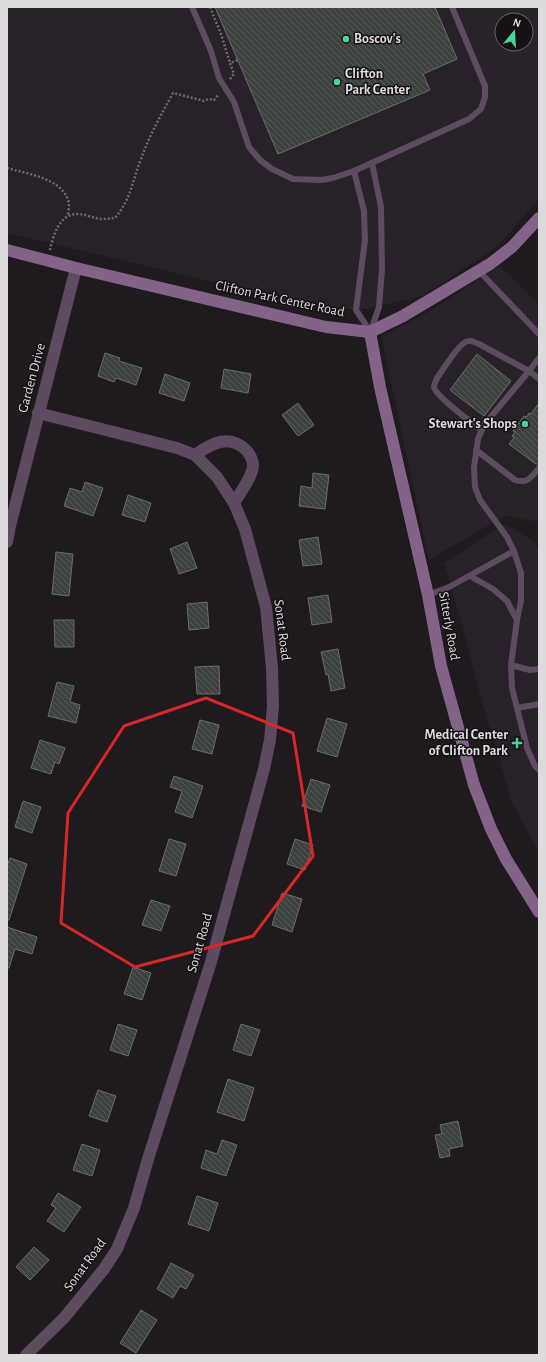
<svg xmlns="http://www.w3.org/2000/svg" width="546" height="1362" font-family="'Alegreya Sans',sans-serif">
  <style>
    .built { fill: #282129; fill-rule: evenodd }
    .building { fill: url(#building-back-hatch); stroke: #696f6c }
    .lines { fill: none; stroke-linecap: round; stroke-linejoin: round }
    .path { stroke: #6f6c6f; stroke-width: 2.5; stroke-dasharray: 2 2; stroke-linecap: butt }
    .lane { stroke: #5e4a61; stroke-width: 6 }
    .street { stroke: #5e4a61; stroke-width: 12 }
    .secondary { stroke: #846389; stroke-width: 12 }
    .marked { fill: none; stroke: #d62828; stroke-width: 3; stroke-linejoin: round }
    .poi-dot { fill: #4ad49c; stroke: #151115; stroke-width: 1.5 }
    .labels { text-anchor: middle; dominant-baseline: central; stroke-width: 3; stroke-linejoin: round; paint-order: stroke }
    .poi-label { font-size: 14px; font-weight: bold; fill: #dcdadd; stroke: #151115; text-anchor: start }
    .street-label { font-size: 14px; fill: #dcdadd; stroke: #151115 }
  </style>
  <defs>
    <pattern id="building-back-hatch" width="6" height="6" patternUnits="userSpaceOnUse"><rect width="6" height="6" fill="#3c413e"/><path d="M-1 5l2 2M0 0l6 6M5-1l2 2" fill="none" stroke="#585c59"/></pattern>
  </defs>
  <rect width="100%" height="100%" fill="#1e1a1e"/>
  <g class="built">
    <path d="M7 7H539V199L495 249 422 296 368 309H343L324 308 7 233ZM502 20H526V44H502Z"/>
    <polygon points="499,266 539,304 539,522 505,516 429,560 381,336 430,311"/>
    <polygon points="505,524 532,540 539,549 539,852 512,803 477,684 462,624 444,563"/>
  </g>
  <g class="building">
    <polygon points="215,7 435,7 457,59 423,74 430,90 278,154"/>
    <polygon points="105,353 120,358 119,361 142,368 136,385 116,378 114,382 98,376"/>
    <polygon points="477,354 511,381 484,416 450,390"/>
    <polygon points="224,369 251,374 248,393 221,388"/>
    <polygon points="165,374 190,383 184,401 159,393"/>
    <polygon points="298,403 314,425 298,436 282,415"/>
    <polygon points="539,403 539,464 536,464 509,444 514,438 512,436 515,432 513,431 524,416 527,417 529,413 531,414"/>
    <polygon points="313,473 329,475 325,509 299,506 301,486 312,488"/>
    <polygon points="85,482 103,488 93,516 64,506 70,488 82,492"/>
    <polygon points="128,495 151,503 145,522 122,515"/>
    <polygon points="318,537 322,564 303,566 299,540"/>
    <polygon points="187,542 197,568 179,574 170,549"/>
    <polygon points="56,552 73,554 69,596 52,594"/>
    <polygon points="328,595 332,622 312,625 308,598"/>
    <polygon points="207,602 209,628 189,630 187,604"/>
    <polygon points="54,620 74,620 74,647 55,647"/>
    <polygon points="338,649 345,688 331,691 328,674 326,675 321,652"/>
    <polygon points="219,666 220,694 197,694 195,667"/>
    <polygon points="57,682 74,686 70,702 80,705 76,723 48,716"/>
    <polygon points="327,718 347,724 337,757 317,751"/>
    <polygon points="200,720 219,725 212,754 192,749"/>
    <polygon points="40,740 65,748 59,764 55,762 51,774 31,768"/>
    <polygon points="174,776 203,786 192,818 175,812 182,791 170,787"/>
    <polygon points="311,779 330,785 321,812 302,806"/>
    <polygon points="23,801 41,807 32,833 15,827"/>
    <polygon points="169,839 186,844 176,876 159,871"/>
    <polygon points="295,839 313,845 305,870 287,864"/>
    <polygon points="10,858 27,864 9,920 7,920 7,866"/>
    <polygon points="282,893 302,899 292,932 272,925"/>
    <polygon points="151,900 170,906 161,931 142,925"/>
    <polygon points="7,927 37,937 32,954 15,949 9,968 7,968"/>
    <polygon points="133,967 151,973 142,1000 124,994"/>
    <polygon points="118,1024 137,1030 128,1056 110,1050"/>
    <polygon points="241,1024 260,1030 251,1056 233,1050"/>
    <polygon points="228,1079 254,1088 244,1121 217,1112"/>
    <polygon points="98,1090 116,1096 107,1122 89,1116"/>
    <polygon points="458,1121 463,1146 449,1149 450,1156 440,1158 435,1135 442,1134 440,1125"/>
    <polygon points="222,1140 237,1145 226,1176 201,1168 206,1150 217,1154"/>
    <polygon points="82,1144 100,1150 92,1176 73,1170"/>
    <polygon points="58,1193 81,1207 64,1232 47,1221 56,1208 51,1205"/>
    <polygon points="197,1196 218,1203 209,1231 188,1224"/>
    <polygon points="34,1247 49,1260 30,1280 16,1267"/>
    <polygon points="171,1263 194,1275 186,1289 180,1286 173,1298 157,1289"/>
    <polygon points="141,1310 157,1320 136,1353 120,1343"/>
  </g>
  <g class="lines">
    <g class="path">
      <polyline points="210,7 221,34 230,63"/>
      <polyline points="230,79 234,74 230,63 238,60"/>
      <path d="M7 168C27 174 61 178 68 200 70 204 68 211 68 216"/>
      <path d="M50 250C53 235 60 213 78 214 86 214 94 219 103 219 107 219 111 218 115 218 131 199 132 182 141 159 149 136 161 115 173 93L204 101 208 99 214 100 219 94"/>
    </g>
    <g class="lane">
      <polyline points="192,7 211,51 219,78 234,102 249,147 260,160 272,169 293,179 321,180 333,178 354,171 469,119 481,109 485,97 485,86 452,7"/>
      <polyline points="354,171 364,211 365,240 356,310 370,331"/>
      <polyline points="479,271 539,334"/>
      <polyline points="371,330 379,307 382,269 381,207 372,163"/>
      <polyline points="539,358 529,371 484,425 478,439 474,468 475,487 480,500 507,537 514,551 521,573 521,601 517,620 511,665 512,688 527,748 535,766 539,770"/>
      <path d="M481 430C472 422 436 397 434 387 434 384 436 381 437 378 443 370 456 348 464 343 469 339 474 342 479 344L529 371 539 379"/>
      <path d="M476 450 515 480C528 484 531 477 539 468"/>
      <polyline points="470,576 493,589 507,601 517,620"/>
      <polyline points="428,595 449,587 514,551"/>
      <polyline points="511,665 530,670 539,669"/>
      <polyline points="517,708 539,704"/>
    </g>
    <g class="street">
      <path d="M195 455C212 443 230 433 247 451 250 455 253 460 253 465 253 476 240 493 234 503"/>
      <polyline points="7,542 10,526 76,268"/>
      <polyline points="26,1355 64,1318 104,1269 117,1249 134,1208 148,1159 211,962 264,769 270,740 273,706 272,668 266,607 245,529 234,503 217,477 195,455 177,448 38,413"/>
    </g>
    <g class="secondary">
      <polyline points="7,250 76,268 326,327 370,332 403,316 490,264 512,247 539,218"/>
      <polyline points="370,332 380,387 428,595 441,666 474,785 491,829 506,859 539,912"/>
    </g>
  </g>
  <path class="marked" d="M206 698 293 733 313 856 253 936 135 967 61 923 68 813 124 726Z"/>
  <g class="poi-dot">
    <circle cx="346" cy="39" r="4"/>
    <circle cx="337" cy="82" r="4"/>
    <circle cx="525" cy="424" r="4"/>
    <path d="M515 737h4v4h4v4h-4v4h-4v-4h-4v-4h4z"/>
  </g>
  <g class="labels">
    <g class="poi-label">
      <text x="354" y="39">Boscov's</text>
      <text x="345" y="74">Clifton<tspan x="345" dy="16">Park Center</tspan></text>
      <text x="517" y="424" text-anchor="end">Stewart's Shops</text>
      <text x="508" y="735" text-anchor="end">Medical Center<tspan x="508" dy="16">of Clifton Park</tspan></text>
    </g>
    <g class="street-label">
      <text transform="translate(280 299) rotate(12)">Clifton Park Center Road</text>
      <text transform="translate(32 378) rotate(-75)">Garden Drive</text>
      <text transform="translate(449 626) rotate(80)">Sitterly Road</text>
      <text transform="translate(282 630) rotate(83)">Sonat Road</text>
      <text transform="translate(200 943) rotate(-74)">Sonat Road</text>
      <text transform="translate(85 1265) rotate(-54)">Sonat Road</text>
    </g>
  </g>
  <rect width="546" height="1362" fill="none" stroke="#dcdadd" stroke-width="16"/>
  <g transform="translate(514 32) rotate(18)"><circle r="19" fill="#151115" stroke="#656165"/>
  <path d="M0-3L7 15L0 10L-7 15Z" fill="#4ad49c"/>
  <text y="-6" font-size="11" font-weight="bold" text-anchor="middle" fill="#dcdadd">N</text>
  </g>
</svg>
